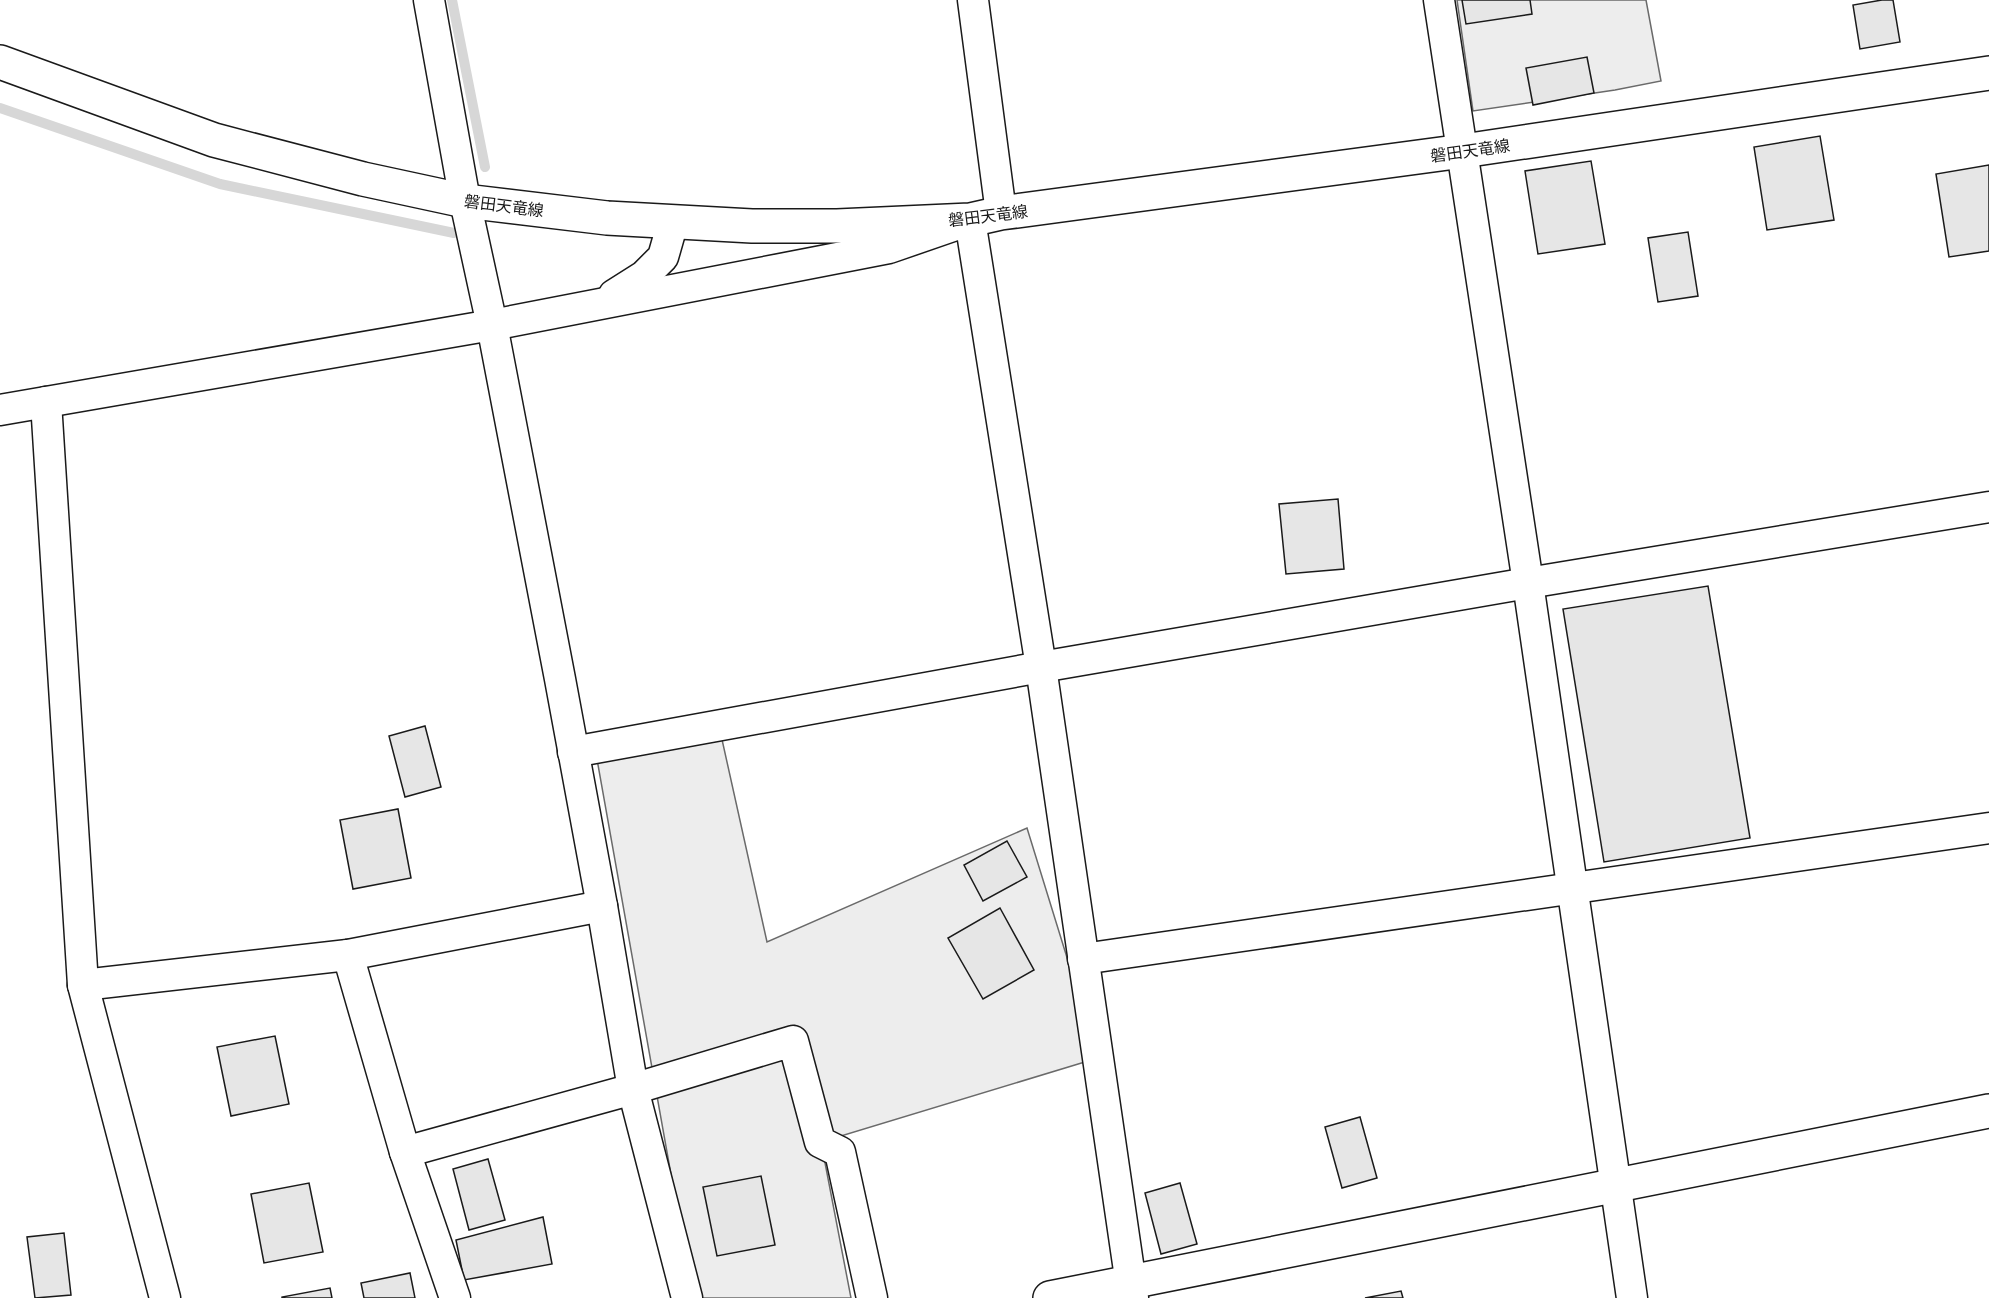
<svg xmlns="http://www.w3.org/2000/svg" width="1989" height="1298" font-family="'Exo 2','Noto Sans JP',sans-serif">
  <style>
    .built { fill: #ededed; stroke: #6a6a6a; stroke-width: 1.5 }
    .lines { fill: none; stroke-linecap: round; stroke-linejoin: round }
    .stream { stroke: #d7d7d7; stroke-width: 10 }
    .building { fill: #e6e6e6; stroke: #1a1a1a; stroke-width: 1.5 }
    .minor-casing { stroke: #1a1a1a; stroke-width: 33 }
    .tertiary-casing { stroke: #1a1a1a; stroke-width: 36 }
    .primary-casing { stroke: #1a1a1a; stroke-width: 36 }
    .minor { stroke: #fff; stroke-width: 30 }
    .tertiary { stroke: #fff; stroke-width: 33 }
    .primary { stroke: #fff; stroke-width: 33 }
    .labels { text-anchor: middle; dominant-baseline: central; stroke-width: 4.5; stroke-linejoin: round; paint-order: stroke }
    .street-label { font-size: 16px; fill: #1a1a1a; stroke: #fff }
  </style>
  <rect width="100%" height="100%" fill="#fff"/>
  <g class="built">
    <polygon points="1457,0 1646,0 1661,81 1615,90 1473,111"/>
    <polygon points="719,726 767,942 1027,828 1098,1058 821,1142 851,1298 693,1298 595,748"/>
  </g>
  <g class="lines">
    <g class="stream">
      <polyline points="452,0 485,167"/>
      <polyline points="0,108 220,184 454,233"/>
    </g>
  </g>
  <g class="building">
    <polygon points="1462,0 1530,0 1532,14 1466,24"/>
    <polygon points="1882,0 1893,0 1900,42 1860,49 1853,5"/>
    <polygon points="1587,57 1594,93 1533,105 1526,68"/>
    <polygon points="1820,136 1834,220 1767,230 1754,147"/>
    <polygon points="1591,161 1605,244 1538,254 1525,171"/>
    <polygon points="1989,165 1989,251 1949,257 1936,174"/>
    <polygon points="1688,232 1698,296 1658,302 1648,238"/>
    <polygon points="1338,499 1344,569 1286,574 1279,504"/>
    <polygon points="1708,586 1750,838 1604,862 1563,609"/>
    <polygon points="425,726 441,787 405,797 389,736"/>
    <polygon points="398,809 411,878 353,889 340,820"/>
    <polygon points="1007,841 1027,877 983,901 964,865"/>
    <polygon points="1000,908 1034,970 983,999 948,938"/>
    <polygon points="275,1036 289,1104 231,1116 217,1047"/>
    <polygon points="1360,1117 1377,1178 1342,1188 1325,1127"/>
    <polygon points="488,1159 505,1220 469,1230 453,1169"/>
    <polygon points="761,1176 775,1245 717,1256 703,1187"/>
    <polygon points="309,1183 323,1252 264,1263 251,1194"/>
    <polygon points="1180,1183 1197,1244 1161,1254 1145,1193"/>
    <polygon points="543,1217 552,1264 464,1280 456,1240"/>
    <polygon points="64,1233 71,1295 35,1298 27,1237"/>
    <polygon points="410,1273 415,1298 364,1298 361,1283"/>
    <polygon points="330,1288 332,1298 282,1298 282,1297"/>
    <polygon points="1401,1291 1403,1298 1365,1298"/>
  </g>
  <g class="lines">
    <g class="minor-casing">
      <g id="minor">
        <polyline points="429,0 465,201 492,325 560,679 602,906 633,1089 687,1298"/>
        <polyline points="973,0 1001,213"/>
        <polyline points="1439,0 1528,583 1632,1298"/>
        <polyline points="614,295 644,276 663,257 673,222"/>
        <polyline points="46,402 83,985 165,1298"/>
        <polyline points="0,410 492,325 889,248 970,220 1041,667 1133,1298"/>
        <polyline points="573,752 1041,667 1528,583 1989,507"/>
        <polyline points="348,955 405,1152 455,1298"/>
        <polyline points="1083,959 1989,828"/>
        <polyline points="83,985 348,955 602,906"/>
        <polyline points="405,1152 633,1089 793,1041 820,1142 840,1152 872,1298"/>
      </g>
    </g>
    <g class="tertiary-casing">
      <polyline id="tertiary" points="1050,1298 1989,1111"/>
    </g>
    <g class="primary-casing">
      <polyline id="primary" points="0,62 214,140 363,179 465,201 607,218 752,226 837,226 970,220 1001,213 1463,151 1989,73"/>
    </g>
    <use href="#minor" class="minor"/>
    <use href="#tertiary" class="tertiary"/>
    <use href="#primary" class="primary"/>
  </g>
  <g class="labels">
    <g class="street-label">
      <text transform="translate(1470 150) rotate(-8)">磐田天竜線</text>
      <text transform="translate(504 205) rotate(7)">磐田天竜線</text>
      <text transform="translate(988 215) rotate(-7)">磐田天竜線</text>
    </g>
  </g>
</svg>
